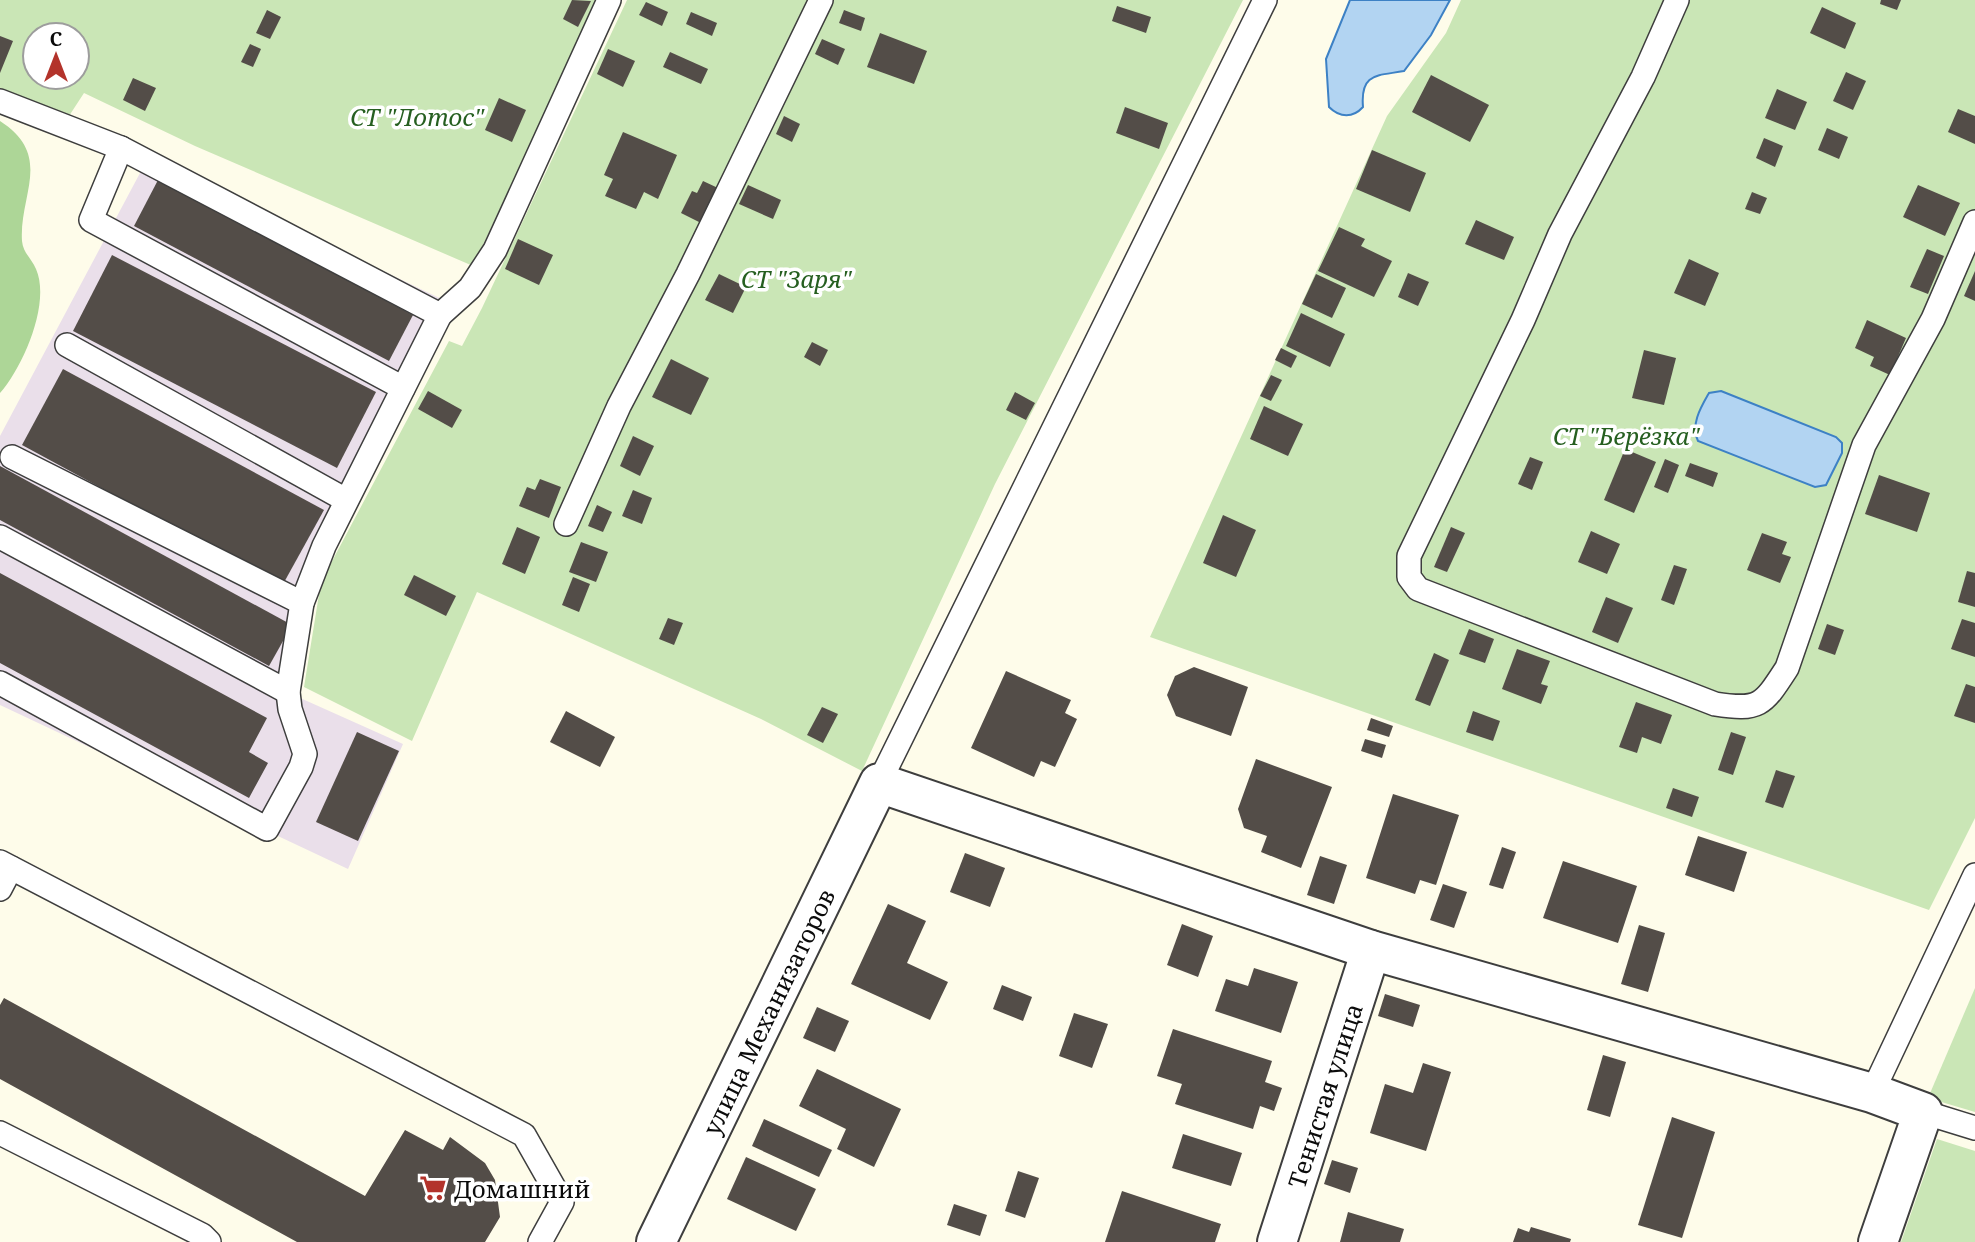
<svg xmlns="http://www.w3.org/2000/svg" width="1975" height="1242" font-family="'Noto Serif',serif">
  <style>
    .industrial { fill: #eadfea }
    .green { fill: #cae6b6; fill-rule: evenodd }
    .forest { fill: #add697 }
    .water { fill: #b2d4f2; stroke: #3d81c5; stroke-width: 2 }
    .building { fill: #534d48 }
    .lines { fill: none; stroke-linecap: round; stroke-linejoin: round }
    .lane-casing { stroke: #3e3e3e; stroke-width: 26 }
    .street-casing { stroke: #3e3e3e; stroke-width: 42 }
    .lane { stroke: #fff; stroke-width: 23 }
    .street { stroke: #fff; stroke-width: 38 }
    .labels { text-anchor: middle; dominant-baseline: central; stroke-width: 7; stroke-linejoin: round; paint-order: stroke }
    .park-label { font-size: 24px; font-style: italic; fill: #265f20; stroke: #fff }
    .street-label { font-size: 24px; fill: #0b0b0b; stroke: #fff }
    .poi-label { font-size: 24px; fill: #0b0b0b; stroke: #fff; text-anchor: start }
  </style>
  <rect width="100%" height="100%" fill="#fefcea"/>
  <polygon class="industrial" points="148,158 456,306 306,605 298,697 403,744 348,869 0,705 0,436"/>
  <g class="green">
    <path d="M0 0H598L473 266 195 146 84 93 69 116 0 88ZM35 35H77V77H35Z"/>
    <polygon points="627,0 1243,0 995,484 862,771 761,719 477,592 412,741 304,687 321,582 449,341 462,346 482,308"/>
    <polygon points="1461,0 1975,0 1975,818 1929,910 1150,637 1387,116 1446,33"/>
    <polygon points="1975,988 1975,1112 1928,1098"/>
    <polygon points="1937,1139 1975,1151 1975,1242 1901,1242"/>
  </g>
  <path class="forest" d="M0 121C54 156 19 194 22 241 23 253 32 259 36 269 51 303 23 367 0 393Z"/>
  <g class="water">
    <path d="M1350 0H1450L1431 35 1404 71C1378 76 1360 72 1363 107 1353 118 1340 118 1329 107L1326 59Z"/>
    <path d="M1721 391 1836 437 1842 443V453L1826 485 1815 487 1698 441C1690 425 1701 407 1709 393Z"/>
  </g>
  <g class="building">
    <polygon points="572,0 591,1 578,27 563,19"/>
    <polygon points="1881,0 1901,0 1897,10 1880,4"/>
    <polygon points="646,2 668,12 662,26 639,15"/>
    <polygon points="1117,6 1151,17 1146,33 1112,21"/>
    <polygon points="1822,7 1856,23 1845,49 1810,33"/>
    <polygon points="267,10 281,17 270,39 256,33"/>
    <polygon points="844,10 865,18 861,31 839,23"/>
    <polygon points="691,12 717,23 712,36 686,24"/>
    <polygon points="880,33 927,51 914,84 867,67"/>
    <polygon points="0,36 13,41 0,73"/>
    <polygon points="822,39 845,49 838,65 815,54"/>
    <polygon points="250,44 261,49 253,67 241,62"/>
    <polygon points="608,49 635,61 623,87 597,74"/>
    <polygon points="670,52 708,69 701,84 663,67"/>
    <polygon points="1846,72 1866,81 1853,110 1833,101"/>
    <polygon points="1431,75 1489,105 1470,142 1412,112"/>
    <polygon points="133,78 156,88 145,111 123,100"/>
    <polygon points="1777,89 1807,102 1795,130 1765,118"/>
    <polygon points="499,98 526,110 512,142 485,130"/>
    <polygon points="1125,107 1168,123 1159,149 1116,133"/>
    <polygon points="1958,109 1975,116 1975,144 1948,132"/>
    <polygon points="784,116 800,124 792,142 776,134"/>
    <polygon points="1827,128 1848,137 1839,159 1818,150"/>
    <polygon points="623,132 677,155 658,199 644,192 636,209 605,196 613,179 604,175"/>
    <polygon points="1764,138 1783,146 1775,167 1756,158"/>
    <polygon points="1372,150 1426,173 1410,212 1356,189"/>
    <polygon points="158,180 413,315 389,361 134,226"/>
    <polygon points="703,181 718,188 701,223 681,213 692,191 697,193"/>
    <polygon points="748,185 781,200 773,219 739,204"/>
    <polygon points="1918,185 1960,203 1945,236 1903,217"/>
    <polygon points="1752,192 1767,198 1760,214 1745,209"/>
    <polygon points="1476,220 1514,237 1504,260 1465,244"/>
    <polygon points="1339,227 1365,239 1361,246 1392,261 1374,297 1318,271"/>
    <polygon points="518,239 553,255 539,285 505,269"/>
    <polygon points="1927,249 1944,256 1928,294 1910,287"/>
    <polygon points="112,255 376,392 337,468 73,331"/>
    <polygon points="1689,259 1719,273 1705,306 1674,293"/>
    <polygon points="1975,271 1975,301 1964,296"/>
    <polygon points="1408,273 1429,282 1418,306 1398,297"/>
    <polygon points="719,274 746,287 733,313 705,300"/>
    <polygon points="1316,274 1346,288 1332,318 1302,304"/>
    <polygon points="1301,313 1345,334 1330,367 1286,346"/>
    <polygon points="1867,320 1906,338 1890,375 1870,366 1874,357 1855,348"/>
    <polygon points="812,342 828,350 820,366 804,357"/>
    <polygon points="1281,348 1297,356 1291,368 1275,360"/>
    <polygon points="1644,350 1676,358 1664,405 1632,398"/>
    <polygon points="671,359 709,378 691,415 652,397"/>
    <polygon points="63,369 324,510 282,586 22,445"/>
    <polygon points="1271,375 1282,380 1271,401 1260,396"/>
    <polygon points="428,391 462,410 452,428 418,409"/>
    <polygon points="1015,392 1035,403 1026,420 1006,410"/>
    <polygon points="1264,406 1303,424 1288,456 1250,439"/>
    <polygon points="633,436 654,446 640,476 620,466"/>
    <polygon points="1625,449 1656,462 1634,513 1604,500"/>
    <polygon points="1530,457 1543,462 1532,490 1518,484"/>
    <polygon points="1665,459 1679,465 1668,493 1654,487"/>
    <polygon points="1690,463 1718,473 1713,487 1685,476"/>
    <polygon points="0,466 292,625 269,666 0,520"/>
    <polygon points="1879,475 1930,493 1917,532 1865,514"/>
    <polygon points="540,479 561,487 549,518 519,506 527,487 535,490"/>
    <polygon points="633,490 652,498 642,524 622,516"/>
    <polygon points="597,505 612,512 603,532 588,526"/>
    <polygon points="1223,515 1256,530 1236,577 1203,563"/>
    <polygon points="517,527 540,537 525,574 502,564"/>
    <polygon points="1451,527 1465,533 1447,572 1434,567"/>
    <polygon points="1591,531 1620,544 1607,574 1578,562"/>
    <polygon points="1762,533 1787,542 1782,554 1791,557 1780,583 1747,570"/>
    <polygon points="581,542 608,552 596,582 569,572"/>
    <polygon points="1674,565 1687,569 1674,605 1661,600"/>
    <polygon points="1967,571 1975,573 1975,607 1958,602"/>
    <polygon points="0,573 267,718 249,752 268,763 249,798 0,663"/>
    <polygon points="414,575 456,596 446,616 404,595"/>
    <polygon points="573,577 590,584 579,612 562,605"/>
    <polygon points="1606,597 1633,608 1618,643 1592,632"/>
    <polygon points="668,618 683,623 674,645 659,639"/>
    <polygon points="1962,619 1975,623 1975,657 1951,649"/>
    <polygon points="1827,624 1844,630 1835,655 1818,649"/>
    <polygon points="1469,629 1494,639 1485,663 1459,654"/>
    <polygon points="1517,649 1550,661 1541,684 1548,686 1541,704 1502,689"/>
    <polygon points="1434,653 1449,660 1430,706 1415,700"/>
    <polygon points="1194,667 1248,687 1231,736 1176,716 1167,695 1175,676"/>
    <polygon points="1006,671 1071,700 1065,713 1077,719 1055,767 1041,761 1034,777 971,748"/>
    <polygon points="1966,684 1975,687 1975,723 1954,716"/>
    <polygon points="1636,702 1672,715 1661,744 1642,737 1637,753 1619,747"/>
    <polygon points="822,707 838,714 823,743 807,735"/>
    <polygon points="566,711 615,737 600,767 550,742"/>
    <polygon points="1473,711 1500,721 1493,741 1466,732"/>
    <polygon points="1371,718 1393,726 1389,737 1367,730"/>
    <polygon points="357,732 399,751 358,841 316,822"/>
    <polygon points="1731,732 1746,737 1733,775 1718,770"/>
    <polygon points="1365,739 1386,745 1382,758 1361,751"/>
    <polygon points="1256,759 1332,787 1301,868 1261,852 1267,836 1244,828 1238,809"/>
    <polygon points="1776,770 1795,776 1783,808 1765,802"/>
    <polygon points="1673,788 1699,797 1692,817 1666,808"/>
    <polygon points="1393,794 1459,815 1436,885 1420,880 1415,894 1366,878"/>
    <polygon points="1698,836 1747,852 1734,892 1685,875"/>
    <polygon points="1502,847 1516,852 1503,889 1489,885"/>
    <polygon points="965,853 1005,868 990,907 950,892"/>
    <polygon points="1320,856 1347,865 1334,904 1307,895"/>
    <polygon points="1563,861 1637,886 1618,943 1543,918"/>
    <polygon points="1443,884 1467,892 1454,928 1430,920"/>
    <polygon points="888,904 926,921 907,963 948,982 930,1020 851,984"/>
    <polygon points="1182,924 1213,936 1198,977 1167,965"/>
    <polygon points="1639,925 1665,933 1648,992 1621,984"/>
    <polygon points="1254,968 1298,982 1281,1033 1215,1011 1226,979 1248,986"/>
    <polygon points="1002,985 1032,997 1023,1021 993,1009"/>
    <polygon points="1385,994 1420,1005 1413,1027 1378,1016"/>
    <polygon points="4,998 365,1196 405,1130 443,1150 450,1137 485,1163 495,1180 500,1217 485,1242 297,1242 0,1079 0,1005"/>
    <polygon points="817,1007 849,1021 835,1052 803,1038"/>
    <polygon points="1074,1013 1108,1024 1092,1068 1059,1056"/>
    <polygon points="1173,1029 1272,1061 1265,1082 1282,1088 1274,1111 1260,1106 1253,1129 1175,1104 1182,1084 1157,1076"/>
    <polygon points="1603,1055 1626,1062 1610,1117 1587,1110"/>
    <polygon points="1423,1063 1451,1072 1426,1151 1370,1133 1385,1084 1413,1093"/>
    <polygon points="817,1069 901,1109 874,1167 837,1149 846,1129 799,1106"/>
    <polygon points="1672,1117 1715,1132 1682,1238 1638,1225"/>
    <polygon points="764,1119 832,1150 819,1177 752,1146"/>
    <polygon points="1183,1134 1242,1153 1231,1186 1172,1168"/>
    <polygon points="746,1157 816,1189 796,1231 727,1199"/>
    <polygon points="1332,1160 1358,1168 1350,1193 1324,1184"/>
    <polygon points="1018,1171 1039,1178 1025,1218 1005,1211"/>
    <polygon points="1122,1191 1221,1224 1215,1242 1105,1242"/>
    <polygon points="954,1204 987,1215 980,1236 947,1225"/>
    <polygon points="1348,1212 1404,1229 1400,1242 1340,1242"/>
    <polygon points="1531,1227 1571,1239 1570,1242 1513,1242 1518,1228 1529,1232"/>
  </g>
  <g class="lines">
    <g class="lane-casing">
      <g id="lane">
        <path d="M1677 0 1643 77 1560 234 1523 320 1409 556V577L1418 589 1715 704C1760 711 1763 705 1787 668L1864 445 1933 319 1975 222"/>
        <polyline points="0,101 121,148 440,315 324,546 302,603 288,692 290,709 305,754 301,767 267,829 0,683"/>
        <polyline points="121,148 91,220 403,388"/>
        <polyline points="440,315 470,288 495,250 609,0"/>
        <polyline points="67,345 346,500"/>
        <polyline points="12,457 302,603"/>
        <polyline points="566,524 619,406 688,274 821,0"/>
        <polyline points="0,537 288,692"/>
        <polyline points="879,783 1265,0"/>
        <polyline points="0,862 524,1135 562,1202 540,1242"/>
        <polyline points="0,889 11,868"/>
        <polyline points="1872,1093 1975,875"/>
        <polyline points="1923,1112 1975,1128"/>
        <polyline points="0,1133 202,1235 209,1242"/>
      </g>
    </g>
    <g class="street-casing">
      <g id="street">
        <path id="s1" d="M656 1242 879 783 1371 950 1872 1093 1923 1112 1878 1242"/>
        <path id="s2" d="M1277 1242 1371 950"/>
      </g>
    </g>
    <use href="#lane" class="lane"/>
    <use href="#street" class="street"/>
  </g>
  <defs>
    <g id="supermarket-bare" transform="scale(2.1)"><path d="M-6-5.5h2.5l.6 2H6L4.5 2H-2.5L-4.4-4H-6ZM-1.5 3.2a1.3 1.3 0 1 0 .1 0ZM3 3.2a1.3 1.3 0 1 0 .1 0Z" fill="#b3332b" stroke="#fff" stroke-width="2.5" paint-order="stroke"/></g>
  </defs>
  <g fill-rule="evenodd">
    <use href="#supermarket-bare" x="433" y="1188"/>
  </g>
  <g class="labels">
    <g class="park-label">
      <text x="417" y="116">СТ "Лотос"</text>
      <text x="796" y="278">СТ "Заря"</text>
      <text x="1626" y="435">СТ "Берёзка"</text>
    </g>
    <g class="street-label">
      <text stroke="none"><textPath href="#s1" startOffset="256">улица Механизаторов</textPath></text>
      <text stroke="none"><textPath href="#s2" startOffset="154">Тенистая улица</textPath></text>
    </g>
    <g class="poi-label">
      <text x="454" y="1188">Домашний</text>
    </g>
  </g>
  <g transform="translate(56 56)"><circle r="33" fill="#ffffff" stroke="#9d9d9d" stroke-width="2"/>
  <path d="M0-5L12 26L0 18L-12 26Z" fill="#b3332b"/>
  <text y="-10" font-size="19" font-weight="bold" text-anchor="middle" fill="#0b0b0b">С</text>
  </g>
</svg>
